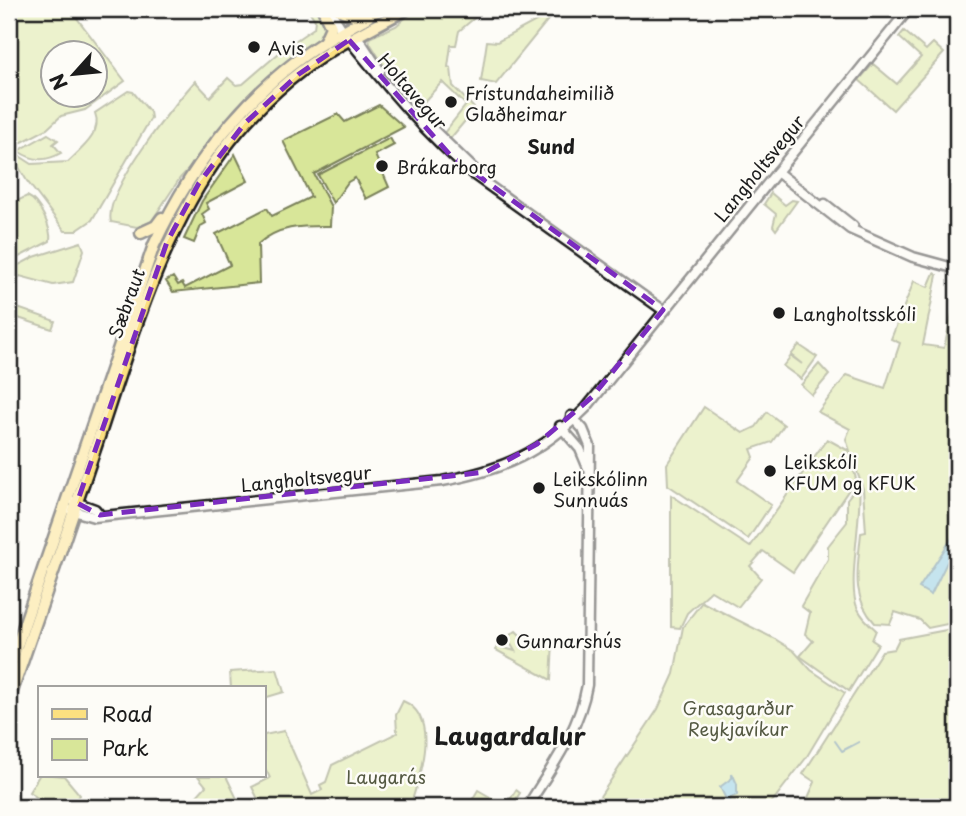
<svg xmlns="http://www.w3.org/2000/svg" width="966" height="816" font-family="'Playpen Sans',sans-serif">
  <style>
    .green { fill: #d8e699; stroke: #7a815a; stroke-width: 2; fill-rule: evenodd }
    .water { fill: #81c8e2; stroke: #598393; stroke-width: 2 }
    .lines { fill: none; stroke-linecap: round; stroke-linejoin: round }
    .stream { stroke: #598393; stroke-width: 2 }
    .tertiary-casing { stroke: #1c1c1c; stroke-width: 13 }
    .secondary-casing { stroke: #1c1c1c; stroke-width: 14 }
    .primary-casing { stroke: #1c1c1c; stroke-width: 15 }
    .trunk-casing { stroke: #1c1c1c; stroke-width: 16 }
    .tertiary { stroke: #fdfcf7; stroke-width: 8 }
    .secondary { stroke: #fdfcf7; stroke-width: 9 }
    .primary { stroke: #fce080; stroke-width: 10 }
    .trunk { stroke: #fce080; stroke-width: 10 }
    .marked { fill: none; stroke: #7b2cbf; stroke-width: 5; stroke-dasharray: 14 9; stroke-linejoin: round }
    .poi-dot { fill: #1c1c1c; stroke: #fdfcf7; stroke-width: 2.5 }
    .labels { text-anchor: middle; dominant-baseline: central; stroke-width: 5; stroke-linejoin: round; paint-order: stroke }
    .poi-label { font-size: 18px; fill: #1c1c1c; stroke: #fdfcf7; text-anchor: start }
    .street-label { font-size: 18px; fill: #1c1c1c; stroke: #fdfcf7 }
    .park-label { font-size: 18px; fill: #545942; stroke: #fdfcf7 }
    .neighbourhood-label { font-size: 19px; font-weight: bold; fill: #1c1c1c; stroke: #fdfcf7 }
    .district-label { font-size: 24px; font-weight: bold; fill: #1c1c1c; stroke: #fdfcf7 }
  </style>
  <rect width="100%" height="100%" fill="#fdfcf7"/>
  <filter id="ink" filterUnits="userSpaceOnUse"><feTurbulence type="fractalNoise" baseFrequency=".0143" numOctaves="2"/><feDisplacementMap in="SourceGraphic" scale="14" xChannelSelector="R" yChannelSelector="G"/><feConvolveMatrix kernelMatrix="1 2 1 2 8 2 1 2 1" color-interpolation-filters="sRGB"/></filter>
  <g filter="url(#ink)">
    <g class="green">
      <path d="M9 9H70L125 81 85 110 61 116 47 129 11 148 9 146ZM94 52V94H52V52Z"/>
      <path d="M308 9H321L329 25C320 46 295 47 284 68L180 178 151 222 137 227 111 222C103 192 174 105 195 81L210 97 228 78 236 85 243 84 286 47 314 28 315 20Z"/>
      <polygon points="416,9 485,9 459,31 456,45 451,45 448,67 451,68 453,86 475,109 450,139 444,133 466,105 442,82 419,107 388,72 370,43 369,38 396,26"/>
      <polygon points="549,14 551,16 496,84 481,81 487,41 497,42"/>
      <polygon points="904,31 926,50 933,43 944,53 893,110 859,80 873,64 897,84 921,57 899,37"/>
      <path d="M128 91 133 92 150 112 151 118 92 220 76 231H65L27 181 14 159 18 155 32 164 68 162C81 149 103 133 95 113Z"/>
      <path d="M379 105 404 127 314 174 331 207 330 226C303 226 279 225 258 244L259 283 173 292 166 281 173 277 178 285 182 283 185 288 230 265 216 234 267 208 272 216 311 197 283 141 338 114 345 122Z"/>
      <path d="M48 134 58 140 53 144 61 153C45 162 33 161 18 151Z"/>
      <polygon points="390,138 394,145 375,155 389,187 366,199 355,178 348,182 333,203 318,175"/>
      <polygon points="235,154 248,181 206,203 209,209 202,214 206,223 201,226 194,243 184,239 202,201"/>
      <polygon points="771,193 785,205 792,200 797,201 776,230 773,226 776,214 764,204"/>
      <path d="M27 196C39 201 52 228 50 241L9 262V205Z"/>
      <polygon points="81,242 84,250 73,282 53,285 20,276 9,287 9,270 34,257"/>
      <path d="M934 273 937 275 923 345 944 348 957 292V622L928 628 920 620 895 612 890 624 875 623C850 596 858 567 861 533L866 532 863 489 846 439 850 429 818 412 847 375 885 388 900 343 891 339 914 281 928 287Z"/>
      <polygon points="9,305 55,321 52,329 9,315"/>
      <polygon points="799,345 817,357 801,379 783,366 791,356 802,364 791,355"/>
      <polygon points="819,364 829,375 812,395 801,385"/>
      <polygon points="704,407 743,433 756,427 767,412 784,425 772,442 751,449 754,457 737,481 771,505 748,539 668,485 667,464"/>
      <polygon points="827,439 849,451 856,479 793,572 763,551 750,566 761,578 738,607 711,591 687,613 680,628 671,627 671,495 750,547"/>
      <path d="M859 484C863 514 846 588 858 609 862 617 869 624 876 630L872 640 878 644 849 691 800 656 813 641 805 634 810 613 801 606 828 559V546L847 522V499Z"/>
      <polygon points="702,602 775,639 794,651 811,670 845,693 806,758 768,807 593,807 658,709 674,674 683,627"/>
      <polygon points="957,628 957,807 817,807 807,800 815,782 803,774 882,651 894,649 899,639"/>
      <polygon points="516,631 526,641 528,636 553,642 551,680 496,650 497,646 515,651 509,641 510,635"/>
      <polygon points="277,669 284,692 264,698 264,688 231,688 230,672"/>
      <path d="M403 701C441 717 419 778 410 807H262L252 787 270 778 264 766V735L284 731 312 795 322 790 320 785 326 782 332 765 397 733 396 715Z"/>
      <polygon points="40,774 64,776 80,795 72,807 39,807 42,801 29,792"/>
      <polygon points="198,776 226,776 241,807 199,807 195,798 206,786"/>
      <polygon points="478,790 506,806 516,790 520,793 511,807 468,807"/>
    </g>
    <g class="water">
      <polygon points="956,532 957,558 948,560 931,595 919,588"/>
      <polygon points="732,773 737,784 737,795 729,798 733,807 723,807 726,799 720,787 732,778"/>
    </g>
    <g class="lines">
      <polyline class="stream" points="835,741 842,751 859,742"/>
      <g class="tertiary-casing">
        <g id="tertiary">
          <polyline points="357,36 380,71"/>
          <path d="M349 40C388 88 426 134 474 175L663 310"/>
          <polyline points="421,118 482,177"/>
          <polyline points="777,172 850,229 913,257 957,269"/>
          <polyline points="825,204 853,226"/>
          <polyline points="560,426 580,449 588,468"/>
          <polyline points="73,501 95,509 100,515"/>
          <path d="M70 510 94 517 442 481C504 470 542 452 586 408L909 9"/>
          <path d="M527 807C551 768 579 731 587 685L590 446 583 429 571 416"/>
        </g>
      </g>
      <g class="secondary-casing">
        <polyline id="secondary" points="328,9 346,36"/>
      </g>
      <g class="primary-casing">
        <g id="primary">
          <polyline points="323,9 331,27 325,40"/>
          <polyline points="141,233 156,226 162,218"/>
          <path d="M9 669 154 245C194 158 258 77 343 31"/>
          <path d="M9 700C39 614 68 529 97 443 150 283 190 128 349 40"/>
        </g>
      </g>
      <g class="trunk-casing">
        <g id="trunk">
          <polyline points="338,9 358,17 381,10"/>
          <polyline points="343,31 368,17"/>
          <polyline points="349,40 406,9"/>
        </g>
      </g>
      <use href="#tertiary" class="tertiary"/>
      <use href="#secondary" class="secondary"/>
      <use href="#primary" class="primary"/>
      <use href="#trunk" class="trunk"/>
    </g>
  </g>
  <path d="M0 0H966V816H0ZM349 40 450 155 663 310 592 397 537 444 486 472 100 515 77 503 167 242 199 183 245 123 299 74Z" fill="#fdfcf7" fill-opacity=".55" fill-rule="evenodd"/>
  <path class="marked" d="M349 40 450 155 663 310 592 397 537 444 486 472 100 515 77 503 167 242 199 183 245 123 299 74Z"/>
  <g class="poi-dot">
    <circle cx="254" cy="47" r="7"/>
    <circle cx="451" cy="102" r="7"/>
    <circle cx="382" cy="166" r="7"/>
    <circle cx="779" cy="313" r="7"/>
    <circle cx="770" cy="471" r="7"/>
    <circle cx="539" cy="488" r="7"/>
    <circle cx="502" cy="640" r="7"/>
  </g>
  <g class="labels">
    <g class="poi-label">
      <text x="268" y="47">Avis</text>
      <text x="465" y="92">Frístundaheimilið<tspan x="465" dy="21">Glaðheimar</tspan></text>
      <text x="396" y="166">Brákarborg</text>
      <text x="793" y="313">Langholtsskóli</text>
      <text x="784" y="461">Leikskóli<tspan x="784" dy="21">KFUM og KFUK</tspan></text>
      <text x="553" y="478">Leikskólinn<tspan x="553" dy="21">Sunnuás</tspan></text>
      <text x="516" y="640">Gunnarshús</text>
    </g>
    <g class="street-label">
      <text transform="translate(413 91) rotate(49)">Holtavegur</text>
      <text transform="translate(759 168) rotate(-51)">Langholtsvegur</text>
      <text transform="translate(126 303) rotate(-70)">Sæbraut</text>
      <text transform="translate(306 478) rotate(-6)">Langholtsvegur</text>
    </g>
    <g class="park-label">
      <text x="738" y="707">Grasagarður<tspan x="738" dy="21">Reykjavíkur</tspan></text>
      <text x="386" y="776">Laugarás</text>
    </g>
    <g class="neighbourhood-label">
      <text x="551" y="146">Sund</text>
    </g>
    <g class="district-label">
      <text x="510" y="735">Laugardalur</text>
    </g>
  </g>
  <rect width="966" height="816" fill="none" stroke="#fdfcf7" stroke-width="35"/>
  <rect x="18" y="18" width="931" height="781" fill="none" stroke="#1c1c1c" stroke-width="2.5" filter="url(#ink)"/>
  <rect x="38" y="686" width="228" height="91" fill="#fdfcf7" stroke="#a3a29f" stroke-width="2"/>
  <rect x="52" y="709" width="35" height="10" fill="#fce080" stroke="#a3a29f" stroke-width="2"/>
  <text x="102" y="722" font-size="21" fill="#1c1c1c">Road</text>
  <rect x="52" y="739" width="35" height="21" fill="#d8e699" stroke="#a3a29f" stroke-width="2"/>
  <text x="102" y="756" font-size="21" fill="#1c1c1c">Park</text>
  <g transform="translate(74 74) rotate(243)"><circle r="33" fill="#fdfcf7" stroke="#a3a29f" stroke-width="2"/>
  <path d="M0-5L12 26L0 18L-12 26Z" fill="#1c1c1c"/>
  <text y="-10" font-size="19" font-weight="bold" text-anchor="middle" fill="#1c1c1c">N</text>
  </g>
</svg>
